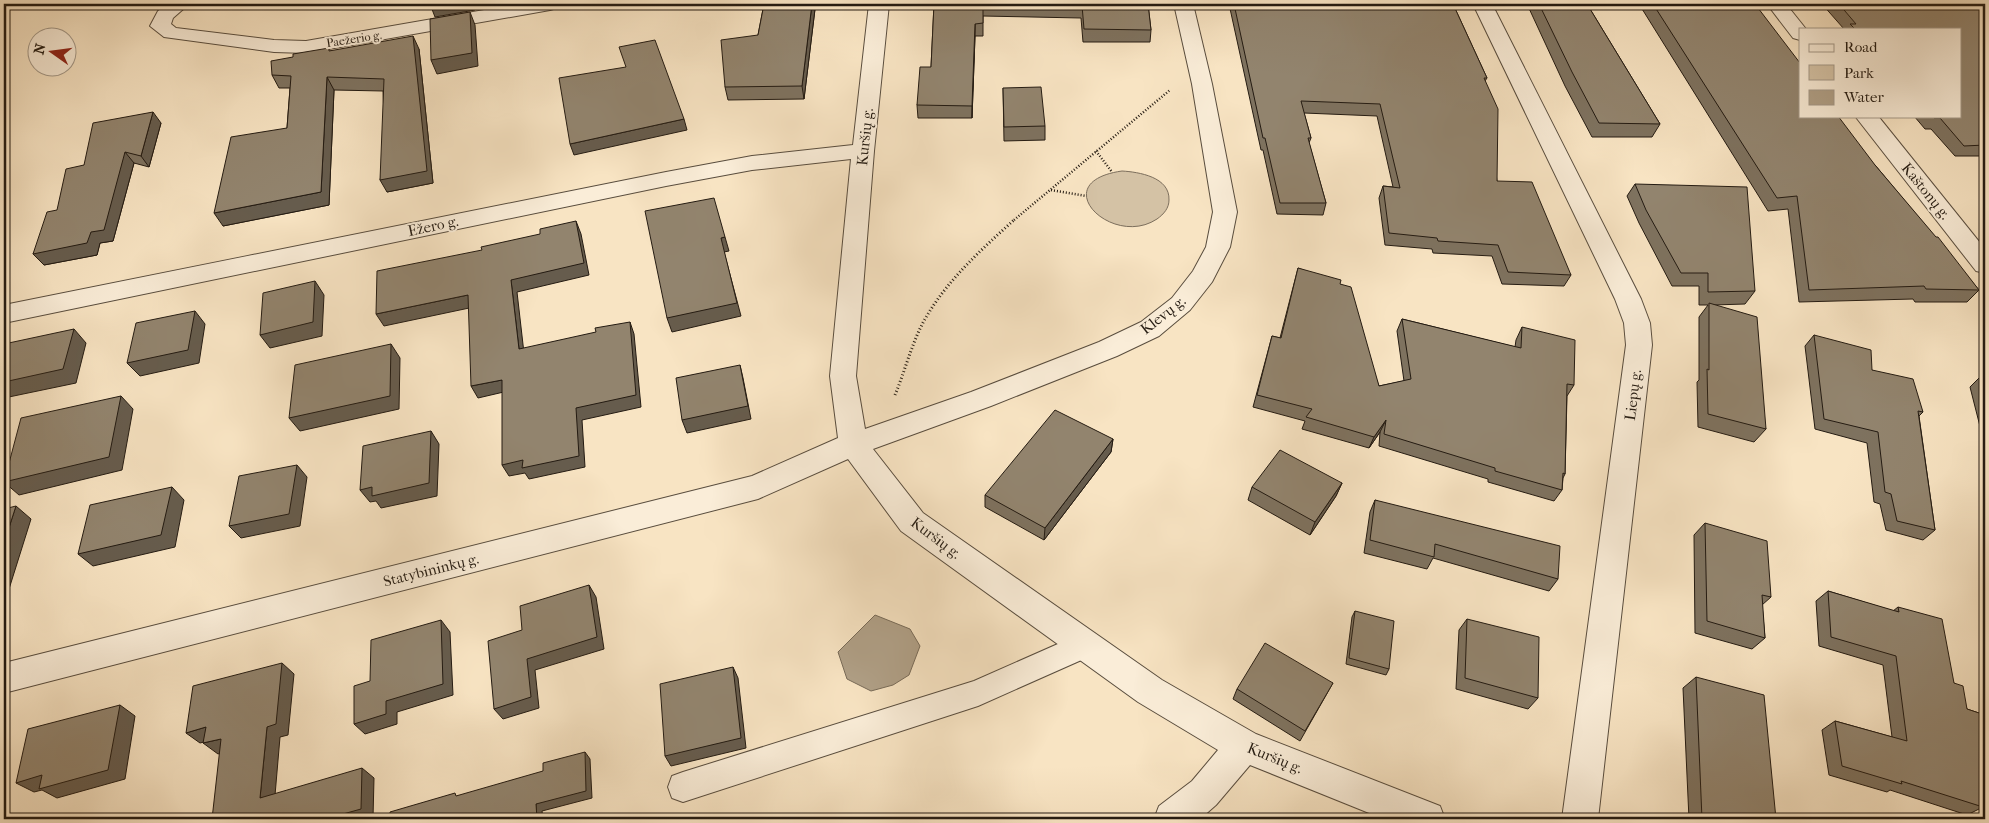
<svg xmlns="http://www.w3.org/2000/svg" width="1989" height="823" font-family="'IM FELL French Canon',serif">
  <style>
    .green { fill: #d4c2a5; stroke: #7c6e5c }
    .water { fill: #b0a087; stroke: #786b58 }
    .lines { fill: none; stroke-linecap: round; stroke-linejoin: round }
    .service-casing { stroke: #594d3e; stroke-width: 2 }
    .minor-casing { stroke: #594d3e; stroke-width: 2 }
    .path-far1 { stroke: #241b12; stroke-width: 2.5; stroke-dasharray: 1 2; stroke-linecap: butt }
    .path { stroke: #241b12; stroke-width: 3; stroke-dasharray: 1 2.5; stroke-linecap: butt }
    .service { fill: #faedd8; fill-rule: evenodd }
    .minor { fill: #faedd8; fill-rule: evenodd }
    .wall { fill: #7e725f; stroke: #241b12 }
    .shaded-wall { fill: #665c4d; stroke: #241b12 }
    .building { fill: #92846e; stroke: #241b12 }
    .labels { text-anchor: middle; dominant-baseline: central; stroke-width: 4; stroke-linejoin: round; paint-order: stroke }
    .far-street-label { font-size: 12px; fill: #241b12; stroke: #faedd8 }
    .street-label { font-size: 15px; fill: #241b12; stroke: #faedd8 }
  </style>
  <rect width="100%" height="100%" fill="#f8e4c3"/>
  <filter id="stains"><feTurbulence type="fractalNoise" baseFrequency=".004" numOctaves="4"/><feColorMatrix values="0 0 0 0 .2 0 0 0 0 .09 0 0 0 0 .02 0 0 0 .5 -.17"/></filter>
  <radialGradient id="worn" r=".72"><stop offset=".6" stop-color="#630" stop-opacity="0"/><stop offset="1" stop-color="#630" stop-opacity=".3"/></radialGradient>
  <path class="green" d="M1122 171C1139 172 1170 177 1169 200 1169 208 1164 214 1157 219 1112 249 1044 182 1122 171Z"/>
  <polygon class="water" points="875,615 910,629 920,646 909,675 893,685 871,691 847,679 838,652"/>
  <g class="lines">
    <g class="service-casing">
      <polygon id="service" points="1085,632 1095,636 1099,645 1095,654 978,706 683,802 672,798 668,787 672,776 683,772 974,681"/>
    </g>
    <g class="minor-casing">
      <g id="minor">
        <polygon points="167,4 189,4 173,18 171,24 176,28 274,40 306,41 519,4 560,4 557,8 550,10 306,53 274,52 164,37 150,26 158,11"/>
        <polygon points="869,4 889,4 874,151 856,376 865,429 971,392 1099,342 1141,322 1172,298 1193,271 1206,247 1213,212 1192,84 1174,4 1193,4 1212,84 1237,212 1230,247 1212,282 1190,310 1159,336 1117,356 991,406 873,449 923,513 1162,680 1256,734 1440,806 1445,819 1384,819 1250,765 1216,805 1200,819 1154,819 1159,806 1192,781 1218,750 1138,702 901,531 848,459 758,499 4,693 4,663 752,476 838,438 830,376 851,159 752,170 666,186 4,323 4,305 666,172 752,156 853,145"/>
        <polygon points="1473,4 1492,4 1641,299 1650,323 1652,345 1598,819 1562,819 1626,345 1624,323 1615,299"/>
        <polygon points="1767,4 1786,4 1806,29 1800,29 1800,40 1793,38"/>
        <polygon points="1855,116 1878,116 1985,249 1985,273 1976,271"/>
      </g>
    </g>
    <g class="path-far1">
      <polyline points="1096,151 1112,172"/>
      <polyline points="1051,190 1086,196"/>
      <polyline points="1014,220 1170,90"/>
    </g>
    <path class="path" d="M895 395C905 371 912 342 925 319 948 279 981 250 1015 219"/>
    <use href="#service" class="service"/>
    <use href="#minor" class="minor"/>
  </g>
  <g class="wall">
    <polygon points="764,4 814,4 815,9 804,99 728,100 725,87 758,35"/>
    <polygon points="934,4 1148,4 1151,30 1150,42 1083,42 1081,18 983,16 983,36 975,36 972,118 918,118 917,105 931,67"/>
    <polygon points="1229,4 1453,4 1487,78 1485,81 1497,181 1571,275 1564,286 1502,284 1492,256 1433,253 1432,249 1385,245 1379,198 1383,186 1393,187 1377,116 1304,113 1311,138 1309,143 1326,203 1323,215 1277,214 1263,150 1261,150"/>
    <polygon points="1527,4 1587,4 1660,124 1652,137 1592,137 1565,86"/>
    <polygon points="1639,4 1755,4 1800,116 1875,165 1979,290 1967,302 1915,302 1913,299 1799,302 1788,209 1768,211"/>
    <polygon points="1822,4 1985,4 1985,156 1955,156 1931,129 1925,129 1914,116 1960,116 1960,29 1844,29"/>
    <polygon points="419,49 433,183 387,192 383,91 334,90 329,205 223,226 287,128 290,88 279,88 272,75 330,51"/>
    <polygon points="1003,88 1045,126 1045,140 1004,141"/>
    <polygon points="161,123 149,167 134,163 113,241 100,243 97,255 44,265 33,254 84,165"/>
    <polygon points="1635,184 1755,291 1745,304 1713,305 1766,429 1754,442 1698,427 1697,382 1699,380 1699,317 1708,305 1699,305 1699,286 1672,286 1639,223 1627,196"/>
    <polygon points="1298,268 1340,284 1379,386 1404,381 1397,331 1402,319 1515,347 1516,340 1522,327 1574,385 1567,396 1565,474 1563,478 1562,490 1554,501 1488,482 1488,479 1379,446 1380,432 1369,448 1302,429 1305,421 1253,407 1272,336 1280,338"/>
    <polygon points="1814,335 1872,370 1923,412 1919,416 1935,530 1923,540 1886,530 1880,504 1874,502 1867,443 1815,429 1805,346"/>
    <polygon points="1984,373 1985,374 1985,446 1970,387"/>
    <polygon points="1113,439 1111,452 1044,540 985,507 985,495"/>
    <polygon points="1342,483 1336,496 1310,535 1248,500 1252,487"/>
    <polygon points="1375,500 1558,579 1549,591 1433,558 1427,569 1364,553 1370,512"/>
    <polygon points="1705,523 1771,597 1762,605 1765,638 1752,649 1695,633 1694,535"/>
    <polygon points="1828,591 1893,611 1898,607 1954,683 1967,709 1985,715 1985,802 1982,801 1983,807 1967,815 1890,790 1887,792 1829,775 1822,730 1835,721 1892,737 1883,665 1819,646 1816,601"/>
    <polygon points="1355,611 1389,669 1386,675 1346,664 1352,617"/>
    <polygon points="1467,619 1538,698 1528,709 1456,689 1459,630"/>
    <polygon points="1696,677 1776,819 1689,819 1683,688"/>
    <polygon points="1333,683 1300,741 1233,699 1237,689"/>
  </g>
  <g class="shaded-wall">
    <polygon points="430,4 475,4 474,6 475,10 435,17"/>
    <polygon points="812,4 814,4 815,9 804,99 802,86"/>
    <polygon points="470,12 475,25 478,66 437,74 431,60"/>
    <polygon points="975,24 975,36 972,118 972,106"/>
    <polygon points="413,36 419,49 433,183 387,192 380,180"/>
    <polygon points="327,77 334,90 329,205 223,226 214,213 321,192"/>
    <polygon points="153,112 161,123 149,167 141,156"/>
    <polygon points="684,119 687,130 574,155 570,144"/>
    <polygon points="125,152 134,163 113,241 100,243 97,255 44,265 33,254"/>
    <polygon points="576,221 581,234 589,275 517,292 525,362 519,349 511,280"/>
    <polygon points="725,237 729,251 724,252 741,316 672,332 667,318 721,238"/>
    <polygon points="315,281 324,295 322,336 270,348 260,335"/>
    <polygon points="468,295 474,307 384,326 376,314"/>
    <polygon points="195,311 205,324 199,363 140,376 127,363"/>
    <polygon points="630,322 634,334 641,407 582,420 585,467 529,479 525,473 509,476 502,465 576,408"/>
    <polygon points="74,329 86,343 76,383 4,398 4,382"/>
    <polygon points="391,344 400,358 399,409 300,431 289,418"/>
    <polygon points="740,365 743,378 751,419 687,433 682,420"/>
    <polygon points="502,380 508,391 478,398 471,386"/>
    <polygon points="121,396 133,409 122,470 19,495 4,482"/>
    <polygon points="1386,420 1380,432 1369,448 1374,437"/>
    <polygon points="431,431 439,444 437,496 381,508 376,501 370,502 360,490"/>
    <polygon points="1113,439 1111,452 1044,540 1045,528"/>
    <polygon points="297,465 307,477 300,526 241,538 229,526"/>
    <polygon points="1342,483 1336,496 1310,535 1315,522"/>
    <polygon points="172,487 184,500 175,547 93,566 78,554"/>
    <polygon points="16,506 31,519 9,589 4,590 4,543"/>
    <polygon points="589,585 596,597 604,649 535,670 539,708 503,719 494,709 527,659"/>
    <polygon points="441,620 450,632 453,695 397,712 397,724 365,734 354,724 386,701"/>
    <polygon points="282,663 294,674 288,735 280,737 274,807 260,798 267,727"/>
    <polygon points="733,667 738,678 746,748 671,766 665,756"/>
    <polygon points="120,705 135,716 125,779 57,798 42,790 34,792 16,783"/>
    <polygon points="206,727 220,738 200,743 186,733"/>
    <polygon points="221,739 235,749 218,754 203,743"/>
    <polygon points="585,752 590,759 592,798 542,811 543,819 537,819 536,804"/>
    <polygon points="362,768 374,778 373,818 369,819 325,819"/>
  </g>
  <g class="building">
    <polygon points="764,4 812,4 802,86 725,87 721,40 758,35"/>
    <polygon points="934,4 1148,4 1151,30 1084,29 1082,5 983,4 983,23 975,24 972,106 917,105 920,67 931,67"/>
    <polygon points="1234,4 1453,4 1487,78 1484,78 1498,109 1497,181 1532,182 1571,275 1508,272 1498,245 1438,241 1437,238 1389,233 1383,186 1400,188 1380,104 1301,101 1311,138 1308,138 1326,203 1280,203 1265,138 1263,138"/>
    <polygon points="1539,4 1587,4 1660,124 1599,123 1572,72"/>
    <polygon points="1653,4 1755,4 1800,63 1800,116 1838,116 1875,165 1936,237 1938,237 1979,290 1926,289 1924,286 1809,290 1797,196 1777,198"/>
    <polygon points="1839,4 1985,4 1985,145 1964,146 1940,118 1934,118 1933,116 1960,116 1960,29 1855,29 1850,24 1856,24"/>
    <polygon points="470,12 472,53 431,60 430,19"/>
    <polygon points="413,36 427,171 380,180 384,79 327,77 321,192 214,213 231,137 287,128 291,76 272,75 271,61 293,57 293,54 329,48 329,51"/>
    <polygon points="655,40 684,119 570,144 559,78 626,67 619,47"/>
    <polygon points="1041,87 1045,126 1004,127 1003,88"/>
    <polygon points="153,112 141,156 125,152 104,230 91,232 87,243 33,254 47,212 57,210 66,169 84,165 93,123"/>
    <polygon points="1635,184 1747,187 1755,291 1708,292 1708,273 1681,273 1646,210"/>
    <polygon points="714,198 725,237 721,238 737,303 667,318 645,211"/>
    <polygon points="576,221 584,263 511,280 519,349 596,332 595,328 630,322 636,395 576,408 579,456 522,468 523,460 502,465 502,380 471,386 468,295 376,314 377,271 482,250 481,247 540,234 540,229"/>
    <polygon points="1298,268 1341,280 1340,284 1351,287 1379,386 1411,379 1402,319 1521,348 1522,327 1575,340 1574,385 1567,384 1565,474 1563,473 1562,490 1495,471 1495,468 1384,434 1386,420 1374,437 1306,417 1312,409 1257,395 1272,336 1281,338"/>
    <polygon points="315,281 313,322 260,335 263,293"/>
    <polygon points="1709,303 1757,317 1766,429 1708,414 1707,369 1709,370"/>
    <polygon points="195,311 188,350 127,363 136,323"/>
    <polygon points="74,329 63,369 4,382 4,344"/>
    <polygon points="1814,335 1871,350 1872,370 1913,379 1923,412 1918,411 1935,530 1897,521 1891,494 1885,492 1878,432 1824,419"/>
    <polygon points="391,344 390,396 289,418 295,365"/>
    <polygon points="740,365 748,406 682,420 676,378"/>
    <polygon points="121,396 109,457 4,482 21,418"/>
    <polygon points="1055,410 1113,439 1045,528 985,495"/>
    <polygon points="431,431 429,483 372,496 372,487 360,490 363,446"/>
    <polygon points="1280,450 1342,483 1315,522 1252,487"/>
    <polygon points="297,465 289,514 229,526 239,476"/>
    <polygon points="172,487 161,535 78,554 90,505"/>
    <polygon points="1375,500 1560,546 1558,579 1435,544 1434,557 1370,540"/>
    <polygon points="16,506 4,543 4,509"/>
    <polygon points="1705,523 1767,541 1771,597 1762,595 1765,638 1707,621"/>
    <polygon points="589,585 597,637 527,659 531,697 494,709 488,641 522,630 520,606"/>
    <polygon points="1828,591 1899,612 1898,607 1942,619 1954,683 1963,686 1967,709 1985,715 1985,789 1980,787 1983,807 1901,781 1902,784 1842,766 1835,721 1907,741 1896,656 1831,637"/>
    <polygon points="1355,611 1394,621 1389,669 1349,658"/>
    <polygon points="1467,619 1539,637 1538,698 1465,678"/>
    <polygon points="441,620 443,684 386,701 386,714 354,724 354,686 370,681 371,640"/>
    <polygon points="1265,643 1333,683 1305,731 1237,689"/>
    <polygon points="282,663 276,724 267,727 260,798 362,768 361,809 325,819 212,819 221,739 203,743 206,727 186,733 193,686"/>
    <polygon points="733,667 741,738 665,756 660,684"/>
    <polygon points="1696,677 1764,695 1776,819 1702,819"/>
    <polygon points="120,705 108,770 39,789 42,775 16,783 28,729"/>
    <polygon points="585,752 586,791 536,804 537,819 390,819 390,812 455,793 456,796 543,771 543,763"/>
  </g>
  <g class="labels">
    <g class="far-street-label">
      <text transform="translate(354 39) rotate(-9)">Paežerio g.</text>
    </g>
    <g class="street-label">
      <text transform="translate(865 137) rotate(-84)">Kuršių g.</text>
      <text transform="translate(1926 191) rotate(51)">Kaštonų g.</text>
      <text transform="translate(433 226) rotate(-12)">Ežero g.</text>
      <text transform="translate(1163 315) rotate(-38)">Klevų g.</text>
      <text transform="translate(1633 395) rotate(-83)">Liepų g.</text>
      <text transform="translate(936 538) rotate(37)">Kuršių g.</text>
      <text transform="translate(431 570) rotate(-14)">Statybininkų g.</text>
      <text transform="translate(1275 758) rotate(22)">Kuršių g.</text>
    </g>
  </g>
  <rect width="1989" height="823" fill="none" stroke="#f8e4c3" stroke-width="20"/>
  <rect x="5" y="5" width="1979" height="813" fill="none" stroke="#241b12" stroke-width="2.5"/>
  <rect x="10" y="10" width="1969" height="803" fill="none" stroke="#241b12"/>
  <rect x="1799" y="28" width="162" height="90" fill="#faedd8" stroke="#a49989"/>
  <rect x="1809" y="44" width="25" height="8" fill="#faedd8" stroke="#a49989"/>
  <text x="1844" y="52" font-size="15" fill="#241b12">Road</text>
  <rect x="1809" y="65" width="25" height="15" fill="#d4c2a5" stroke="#a49989"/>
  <text x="1844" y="78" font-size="15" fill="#241b12">Park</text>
  <rect x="1809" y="90" width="25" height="15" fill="#b0a087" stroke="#a49989"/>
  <text x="1844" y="102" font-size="15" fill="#241b12">Water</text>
  <g transform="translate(52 52) rotate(284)"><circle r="24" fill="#faedd8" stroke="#a49989"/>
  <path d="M0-4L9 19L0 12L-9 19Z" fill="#8f2418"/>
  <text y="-8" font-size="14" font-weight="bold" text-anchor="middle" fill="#241b12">N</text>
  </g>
  <rect width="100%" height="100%" filter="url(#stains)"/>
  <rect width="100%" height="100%" fill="url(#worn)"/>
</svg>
